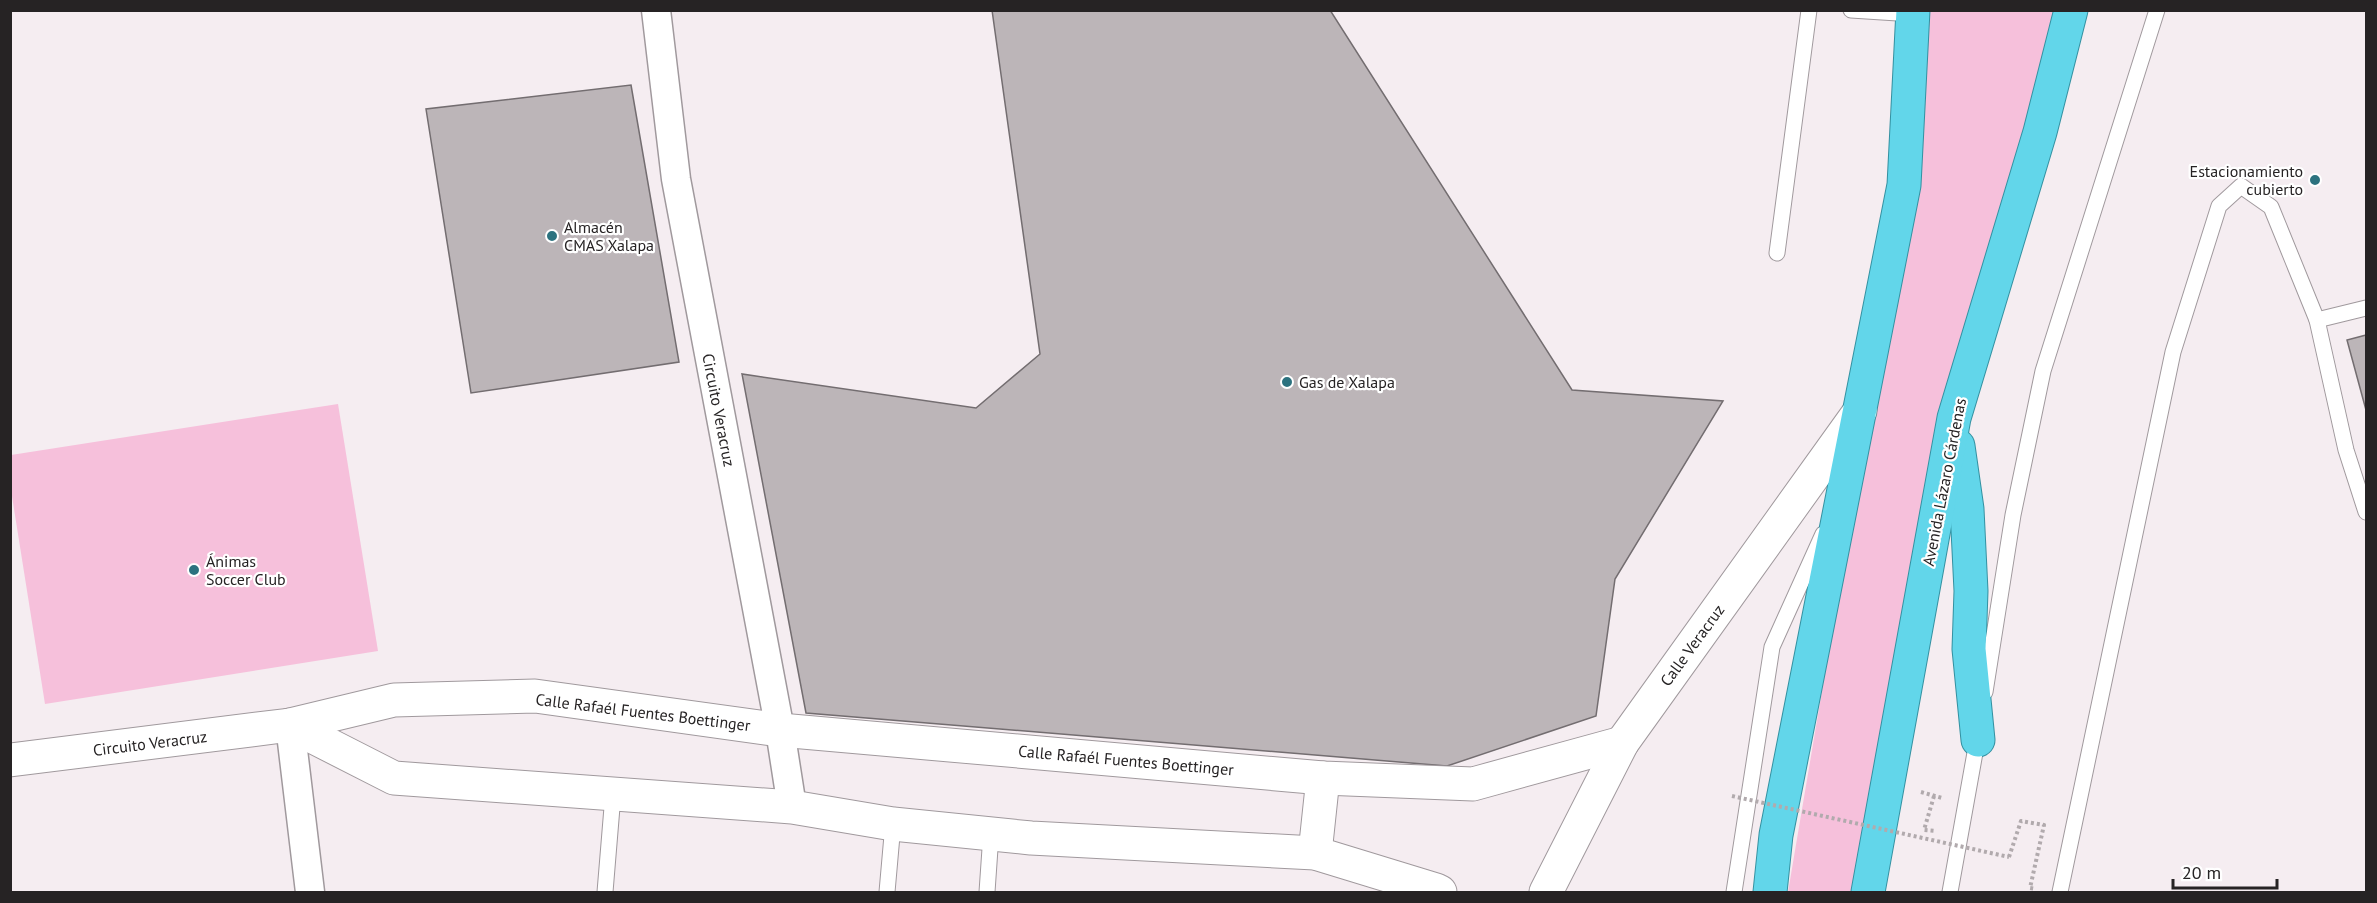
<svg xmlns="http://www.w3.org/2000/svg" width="2377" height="903" font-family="'PT Sans',sans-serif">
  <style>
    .green { fill: #f6c0db }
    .building { fill: #bcb5b8; stroke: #736d70; stroke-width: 1.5 }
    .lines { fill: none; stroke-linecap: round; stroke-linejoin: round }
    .service-casing { stroke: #a0999d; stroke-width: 17 }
    .minor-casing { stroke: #a0999d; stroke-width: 31 }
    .tertiary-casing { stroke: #a0999d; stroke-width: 35 }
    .trunk-casing { stroke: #3491a1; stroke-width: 35 }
    .path { stroke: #b1aaad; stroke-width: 4; stroke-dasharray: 3 3; stroke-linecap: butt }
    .service { stroke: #fff; stroke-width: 15 }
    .minor { stroke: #fff; stroke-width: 28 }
    .tertiary { stroke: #fff; stroke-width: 33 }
    .trunk { stroke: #62d6ea; stroke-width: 33 }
    .path-bridge { stroke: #b1aaad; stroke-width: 4; stroke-dasharray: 3 3; stroke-linecap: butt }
    .poi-dot { fill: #2c727f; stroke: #fff; stroke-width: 2 }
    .labels { text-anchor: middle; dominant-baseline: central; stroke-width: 4.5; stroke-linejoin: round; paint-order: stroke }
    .poi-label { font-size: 16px; fill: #262324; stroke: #fff; text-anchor: start }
    .street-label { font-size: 16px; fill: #262324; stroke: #fff }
  </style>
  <rect width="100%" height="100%" fill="#f5edf1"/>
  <g class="green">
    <polygon points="1921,11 2058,11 1853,892 1788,892 1868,419"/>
    <polygon points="338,404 378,651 45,704 11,490 11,455"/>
  </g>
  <g class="building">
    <polygon points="992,10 1330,10 1572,390 1723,401 1615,579 1596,716 1447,766 806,713 742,374 976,408 1040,354"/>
    <polygon points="631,85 679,362 471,393 426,109"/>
    <polygon points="2366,335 2366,410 2347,340"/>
  </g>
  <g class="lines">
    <g class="service-casing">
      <g id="service">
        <polyline points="1851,10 1913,14"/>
        <polyline points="1777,253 1809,10"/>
        <polyline points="2366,308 2317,320 2346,450 2366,512"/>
        <polyline points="1985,692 2013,515 2043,371 2157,10"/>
        <polyline points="605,892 613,795"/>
        <polyline points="887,892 893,824"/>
        <polyline points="987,892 991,834"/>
        <polyline points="1734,892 1772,647 1823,534"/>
        <polyline points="1950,892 1978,736"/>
        <polyline points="2060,892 2173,352 2219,206 2241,186 2271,207 2317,320"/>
      </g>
    </g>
    <g class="minor-casing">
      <g id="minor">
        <polyline points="656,10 676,179 780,730 792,807"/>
        <polyline points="290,725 310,892"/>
      </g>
    </g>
    <g class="tertiary-casing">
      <g id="tertiary">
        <polyline points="290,725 394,778 792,807 893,824 1031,838 1315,853 1436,890 1440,892"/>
        <polyline points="10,760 290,725 394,700 535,696 780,730 1323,778 1473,784 1622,743"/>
        <polyline points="1315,853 1323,778"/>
        <polyline points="1546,892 1622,743 1860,411"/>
      </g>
    </g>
    <g class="trunk-casing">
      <g id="trunk">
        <polyline points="1958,446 1967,509 1971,591 1969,649 1978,740"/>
        <polyline points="1770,892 1776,835 1904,185 1913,10"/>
        <polyline points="1868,892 1954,418 2040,132 2071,10"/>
      </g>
    </g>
    <g class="path">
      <polyline points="1921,792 1942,798"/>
      <polyline points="1934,796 1924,830 1935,831"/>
      <polyline points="2009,857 2021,821 2044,825 2030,888 2036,889"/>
    </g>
    <use href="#service" class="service"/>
    <use href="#minor" class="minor"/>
    <use href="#tertiary" class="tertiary"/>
    <use href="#trunk" class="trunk"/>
    <polyline class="path-bridge" points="1732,796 2009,857"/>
  </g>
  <g class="poi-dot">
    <circle cx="2315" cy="180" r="6"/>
    <circle cx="552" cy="236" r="6"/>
    <circle cx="1287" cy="382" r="6"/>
    <circle cx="194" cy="570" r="6"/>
  </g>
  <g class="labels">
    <g class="poi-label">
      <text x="2303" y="171" text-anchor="end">Estacionamiento<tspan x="2303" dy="18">cubierto</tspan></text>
      <text x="564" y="227">Almacén<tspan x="564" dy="18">CMAS Xalapa</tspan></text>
      <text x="1299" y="382">Gas de Xalapa</text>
      <text x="206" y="561">Ánimas<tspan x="206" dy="18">Soccer Club</tspan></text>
    </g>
    <g class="street-label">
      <text transform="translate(719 410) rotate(79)">Circuito Veracruz</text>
      <text transform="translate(1944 482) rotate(-79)">Avenida Lázaro Cárdenas</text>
      <text transform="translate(1692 645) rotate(-54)">Calle Veracruz</text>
      <text transform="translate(643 712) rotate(7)">Calle Rafaél Fuentes Boettinger</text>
      <text transform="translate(150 743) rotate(-7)">Circuito Veracruz</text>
      <text transform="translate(1126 760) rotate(5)">Calle Rafaél Fuentes Boettinger</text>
    </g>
  </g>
  <rect width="2377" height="903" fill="none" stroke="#262324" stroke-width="24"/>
  <path d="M2173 879v9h104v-9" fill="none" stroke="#262324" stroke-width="3"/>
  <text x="2182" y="879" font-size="18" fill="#262324" stroke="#ffffff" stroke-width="4.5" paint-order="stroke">20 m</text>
</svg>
